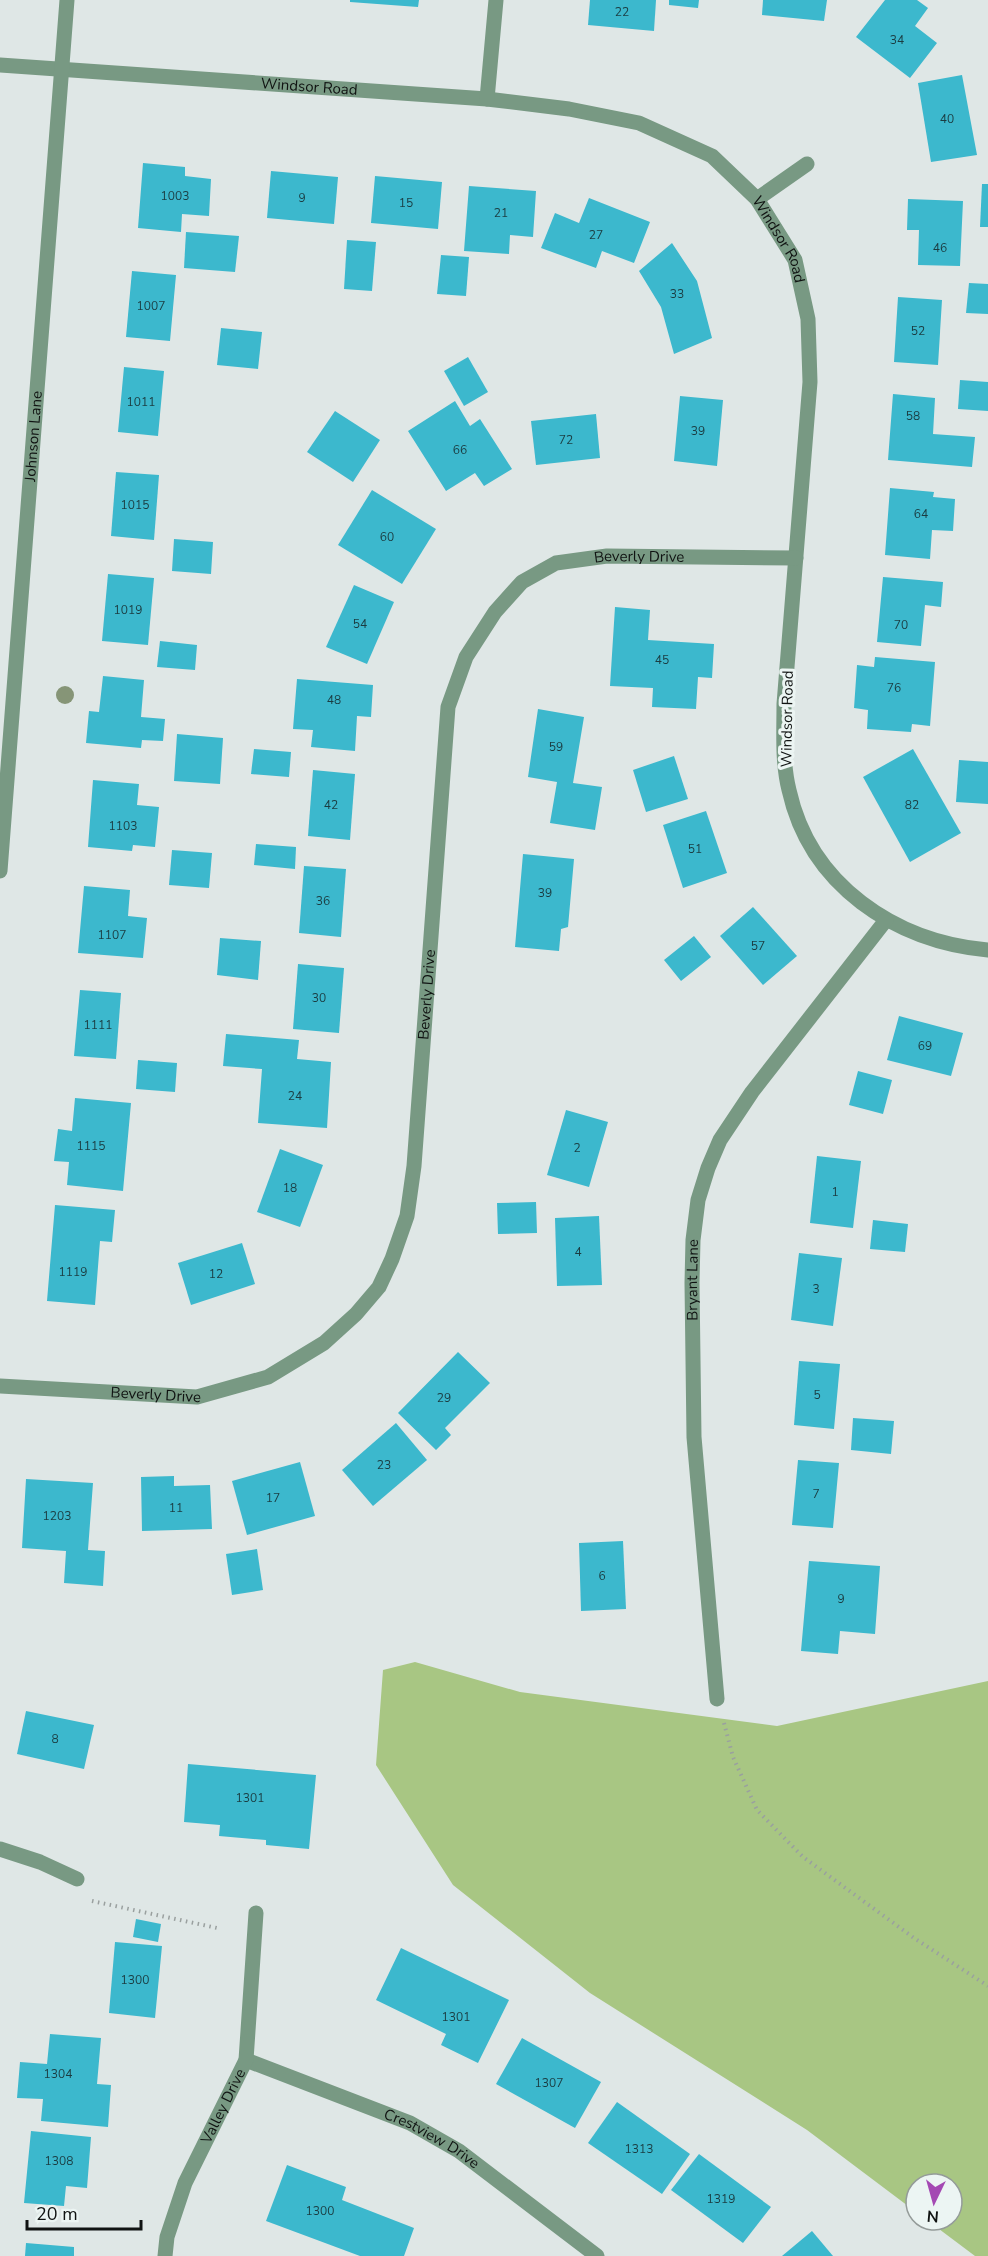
<svg xmlns="http://www.w3.org/2000/svg" width="988" height="2256" font-family="'Nunito Sans',sans-serif">
  <style>
    .green { fill: #a8c683 }
    .building { fill: #3cb8cd }
    .lines { fill: none; stroke-linecap: round; stroke-linejoin: round }
    .path { stroke: #9aa09f; stroke-width: 4; stroke-dasharray: 1.5 4.5; stroke-linecap: butt }
    .minor { stroke: #789983; stroke-width: 15 }
    .tree { fill: #869577 }
    .labels { text-anchor: middle; dominant-baseline: central; stroke-width: 6; stroke-linejoin: round; paint-order: stroke }
    .number-label { font-size: 12px; fill: #1b3c41 }
    .street-label { font-size: 15px; fill: #101312; stroke: #ecf5f3 }
  </style>
  <rect width="100%" height="100%" fill="#dfe7e6"/>
  <polygon class="green" points="415,1662 520,1692 777,1726 988,1681 988,2256 975,2256 927,2220 952,2220 952,2184 916,2184 916,2212 807,2130 590,1993 453,1885 376,1765 383,1670"/>
  <g class="building">
    <polygon points="350,0 419,0 418,7 350,2"/>
    <polygon points="590,0 656,0 654,31 588,25"/>
    <polygon points="669,0 699,0 698,8 669,5"/>
    <polygon points="763,0 827,0 824,21 762,15"/>
    <polygon points="885,0 917,0 928,8 915,26 937,43 910,78 856,37"/>
    <polygon points="962,75 977,155 931,162 918,83"/>
    <polygon points="143,163 185,167 185,176 211,179 209,216 182,214 181,232 138,228"/>
    <polygon points="271,171 338,177 334,224 267,218"/>
    <polygon points="375,176 442,182 438,229 371,223"/>
    <polygon points="982,184 988,184 988,227 980,227"/>
    <polygon points="469,186 536,191 533,237 510,235 509,254 464,251"/>
    <polygon points="589,198 650,222 634,263 602,251 596,268 541,248 555,213 579,223"/>
    <polygon points="908,199 963,201 960,266 918,265 919,230 907,230"/>
    <polygon points="186,232 239,236 235,272 184,268"/>
    <polygon points="347,240 376,242 372,291 344,289"/>
    <polygon points="672,243 697,281 712,338 674,354 661,307 639,271"/>
    <polygon points="441,255 469,257 466,296 437,294"/>
    <polygon points="132,271 176,275 170,341 126,337"/>
    <polygon points="969,283 988,284 988,314 966,313"/>
    <polygon points="898,297 942,300 938,365 894,362"/>
    <polygon points="221,328 262,332 258,369 217,365"/>
    <polygon points="468,357 488,392 464,406 444,371"/>
    <polygon points="124,367 164,371 158,436 118,432"/>
    <polygon points="960,380 988,382 988,411 958,409"/>
    <polygon points="893,394 935,398 933,434 975,437 972,467 888,460"/>
    <polygon points="680,396 723,400 717,466 674,461"/>
    <polygon points="455,401 470,426 480,419 512,469 484,486 475,473 446,491 408,431"/>
    <polygon points="335,411 380,440 353,482 307,452"/>
    <polygon points="596,414 600,458 536,465 531,421"/>
    <polygon points="116,472 159,475 154,540 111,536"/>
    <polygon points="890,488 934,492 933,497 955,499 953,531 932,530 930,559 885,555"/>
    <polygon points="372,490 436,529 402,584 338,545"/>
    <polygon points="174,539 213,542 211,574 172,571"/>
    <polygon points="108,574 154,578 148,645 102,641"/>
    <polygon points="883,577 943,582 941,607 925,605 921,646 877,642"/>
    <polygon points="354,585 394,602 367,664 326,647"/>
    <polygon points="615,607 650,610 648,640 714,644 712,678 698,677 696,709 652,707 653,688 610,686"/>
    <polygon points="160,641 197,645 195,670 157,667"/>
    <polygon points="875,657 935,662 930,726 912,724 911,732 867,729 868,710 854,708 857,665 874,667"/>
    <polygon points="103,676 144,680 141,717 165,719 163,741 142,740 141,748 86,743 89,711 99,712"/>
    <polygon points="297,679 373,685 371,717 357,716 355,751 311,747 313,730 293,729"/>
    <polygon points="538,709 584,717 573,783 602,787 595,830 550,823 557,782 528,777"/>
    <polygon points="177,734 223,738 220,784 174,781"/>
    <polygon points="254,749 291,752 289,777 251,774"/>
    <polygon points="913,749 961,833 910,862 863,777"/>
    <polygon points="674,756 688,799 646,812 633,770"/>
    <polygon points="959,760 988,762 988,804 956,802"/>
    <polygon points="313,770 355,774 350,840 308,836"/>
    <polygon points="93,780 139,784 137,805 159,807 155,847 133,845 132,851 88,847"/>
    <polygon points="706,811 727,873 683,888 663,825"/>
    <polygon points="256,844 296,847 295,869 254,865"/>
    <polygon points="172,850 212,853 209,888 169,885"/>
    <polygon points="523,854 574,859 568,927 561,929 559,951 515,947"/>
    <polygon points="304,866 346,869 341,937 299,933"/>
    <polygon points="84,886 130,890 128,916 147,918 143,958 78,953"/>
    <polygon points="753,907 797,956 763,985 720,936"/>
    <polygon points="694,936 711,957 681,981 664,960"/>
    <polygon points="220,938 261,941 258,980 217,975"/>
    <polygon points="298,964 344,968 339,1033 293,1029"/>
    <polygon points="80,990 121,993 116,1059 74,1056"/>
    <polygon points="899,1016 963,1033 951,1076 887,1060"/>
    <polygon points="226,1034 299,1040 297,1059 331,1062 327,1128 258,1123 262,1069 223,1066"/>
    <polygon points="138,1060 177,1063 175,1092 136,1089"/>
    <polygon points="858,1071 892,1080 883,1114 849,1105"/>
    <polygon points="75,1098 131,1103 123,1191 67,1185 69,1162 54,1161 58,1129 72,1131"/>
    <polygon points="566,1110 608,1122 589,1187 547,1175"/>
    <polygon points="280,1149 323,1165 300,1227 257,1212"/>
    <polygon points="817,1156 861,1161 853,1228 810,1223"/>
    <polygon points="536,1202 537,1233 498,1234 497,1203"/>
    <polygon points="55,1205 115,1210 112,1242 100,1241 95,1305 47,1301"/>
    <polygon points="599,1216 602,1285 557,1286 555,1218"/>
    <polygon points="873,1220 908,1224 905,1252 870,1249"/>
    <polygon points="242,1243 255,1284 191,1305 178,1263"/>
    <polygon points="799,1253 842,1258 833,1326 791,1320"/>
    <polygon points="458,1352 490,1383 445,1428 451,1435 436,1450 398,1413"/>
    <polygon points="799,1361 840,1364 834,1429 794,1425"/>
    <polygon points="853,1418 894,1421 891,1454 851,1450"/>
    <polygon points="396,1423 427,1460 373,1506 342,1470"/>
    <polygon points="798,1460 839,1463 833,1528 792,1525"/>
    <polygon points="300,1462 315,1516 247,1535 232,1481"/>
    <polygon points="174,1476 174,1486 210,1485 212,1529 142,1531 141,1477"/>
    <polygon points="26,1479 93,1483 88,1550 105,1551 103,1586 64,1583 66,1551 22,1548"/>
    <polygon points="623,1541 626,1609 581,1611 579,1543"/>
    <polygon points="257,1549 263,1590 232,1595 226,1554"/>
    <polygon points="809,1561 880,1566 875,1634 840,1631 838,1654 801,1651"/>
    <polygon points="26,1711 94,1725 84,1769 17,1754"/>
    <polygon points="188,1764 316,1775 309,1849 266,1845 266,1840 219,1836 220,1825 184,1822"/>
    <polygon points="136,1919 161,1924 158,1942 133,1937"/>
    <polygon points="115,1942 162,1946 155,2018 109,2013"/>
    <polygon points="401,1948 509,2000 478,2063 441,2045 446,2034 376,2000"/>
    <polygon points="50,2034 101,2038 97,2084 111,2085 108,2127 41,2121 43,2099 17,2098 20,2062 47,2064"/>
    <polygon points="522,2038 601,2082 575,2128 496,2084"/>
    <polygon points="617,2102 690,2154 662,2194 588,2143"/>
    <polygon points="31,2131 91,2137 87,2188 66,2186 64,2206 24,2203"/>
    <polygon points="699,2154 771,2207 743,2243 671,2190"/>
    <polygon points="287,2165 346,2187 342,2200 414,2228 404,2256 360,2256 266,2221"/>
    <polygon points="812,2231 833,2256 782,2256"/>
    <polygon points="26,2243 74,2247 74,2256 25,2256"/>
  </g>
  <g class="lines">
    <g class="path">
      <polyline points="724,1723 733,1757 757,1810 803,1857 914,1938 988,1986"/>
      <polyline points="92,1901 217,1928"/>
    </g>
    <g class="minor">
      <path id="s1" d="M0 65 487 99 569 109 639 123 712 156 757 199 795 260 808 319 810 382 784 704C784 732 782 762 789 790 810 885 895 942 988 950"/>
      <polyline points="487,99 496,0"/>
      <polyline points="757,199 807,164"/>
      <path id="s2" d="M0 871 67 0"/>
      <path id="s3" d="M0 1386 197 1397 268 1377 324 1343 356 1314 379 1287 392 1259 407 1216 414 1166 448 707 466 657 495 612 522 582 556 563 607 556 796 558"/>
      <path id="s4" d="M717 1699 694 1437 692 1283 693 1240 698 1200 708 1168 720 1140 752 1092 886 920"/>
      <polyline points="0,1849 40,1862 77,1879"/>
      <path id="s5" d="M246 2060 410 2123 459 2151 597 2256"/>
      <path id="s6" d="M165 2256 167 2237 185 2183 246 2060 256 1913"/>
    </g>
  </g>
  <circle class="tree" cx="65" cy="695" r="9"/>
  <g class="labels">
    <g class="number-label">
      <text x="622" y="12">22</text>
      <text x="897" y="40">34</text>
      <text x="947" y="119">40</text>
      <text x="175" y="196">1003</text>
      <text x="302" y="198">9</text>
      <text x="406" y="203">15</text>
      <text x="501" y="213">21</text>
      <text x="596" y="235">27</text>
      <text x="940" y="248">46</text>
      <text x="677" y="294">33</text>
      <text x="151" y="306">1007</text>
      <text x="918" y="331">52</text>
      <text x="141" y="402">1011</text>
      <text x="913" y="416">58</text>
      <text x="698" y="431">39</text>
      <text x="566" y="440">72</text>
      <text x="460" y="450">66</text>
      <text x="135" y="505">1015</text>
      <text x="921" y="514">64</text>
      <text x="387" y="537">60</text>
      <text x="128" y="610">1019</text>
      <text x="360" y="624">54</text>
      <text x="901" y="625">70</text>
      <text x="662" y="660">45</text>
      <text x="894" y="688">76</text>
      <text x="334" y="700">48</text>
      <text x="556" y="747">59</text>
      <text x="331" y="805">42</text>
      <text x="912" y="805">82</text>
      <text x="123" y="826">1103</text>
      <text x="695" y="849">51</text>
      <text x="545" y="893">39</text>
      <text x="323" y="901">36</text>
      <text x="112" y="935">1107</text>
      <text x="758" y="946">57</text>
      <text x="319" y="998">30</text>
      <text x="98" y="1025">1111</text>
      <text x="925" y="1046">69</text>
      <text x="295" y="1096">24</text>
      <text x="91" y="1146">1115</text>
      <text x="577" y="1148">2</text>
      <text x="290" y="1188">18</text>
      <text x="835" y="1192">1</text>
      <text x="578" y="1252">4</text>
      <text x="73" y="1272">1119</text>
      <text x="216" y="1274">12</text>
      <text x="816" y="1289">3</text>
      <text x="817" y="1395">5</text>
      <text x="444" y="1398">29</text>
      <text x="384" y="1465">23</text>
      <text x="816" y="1494">7</text>
      <text x="273" y="1498">17</text>
      <text x="176" y="1508">11</text>
      <text x="57" y="1516">1203</text>
      <text x="602" y="1576">6</text>
      <text x="841" y="1599">9</text>
      <text x="55" y="1739">8</text>
      <text x="250" y="1798">1301</text>
      <text x="135" y="1980">1300</text>
      <text x="456" y="2017">1301</text>
      <text x="58" y="2074">1304</text>
      <text x="549" y="2083">1307</text>
      <text x="639" y="2149">1313</text>
      <text x="59" y="2161">1308</text>
      <text x="721" y="2199">1319</text>
      <text x="320" y="2211">1300</text>
    </g>
    <g class="street-label">
      <text stroke="none"><textPath href="#s1" startOffset="310">Windsor Road</textPath></text>
      <text stroke="none"><textPath href="#s1" startOffset="831">Windsor Road</textPath></text>
      <text stroke="none"><textPath href="#s2" startOffset="436">Johnson Lane</textPath></text>
      <text stroke="none"><textPath href="#s3" startOffset="1272">Beverly Drive</textPath></text>
      <text transform="translate(787 719) rotate(-89)">Windsor Road</text>
      <text stroke="none"><textPath href="#s3" startOffset="714">Beverly Drive</textPath></text>
      <text stroke="none"><textPath href="#s4" startOffset="420">Bryant Lane</textPath></text>
      <text stroke="none"><textPath href="#s3" startOffset="156">Beverly Drive</textPath></text>
      <text stroke="none"><textPath href="#s6" startOffset="162">Valley Drive</textPath></text>
      <text stroke="none"><textPath href="#s5" startOffset="202">Crestview Drive</textPath></text>
    </g>
  </g>
  <g transform="translate(934 2202) rotate(185)"><circle r="28" fill="#ecf5f3" stroke="#949b99" stroke-width="1.5"/>
  <path d="M0-4.5L10 22L0 15L-10 22Z" fill="#a449b3"/>
  <text y="-9" font-size="16" font-weight="bold" text-anchor="middle" fill="#101312">N</text>
  </g>
  <path d="M27 2220v9h114v-9" fill="none" stroke="#101312" stroke-width="3"/>
  <text x="36" y="2220" font-size="18" fill="#101312" stroke="#ecf5f3" stroke-width="4.5" paint-order="stroke">20 m</text>
</svg>
